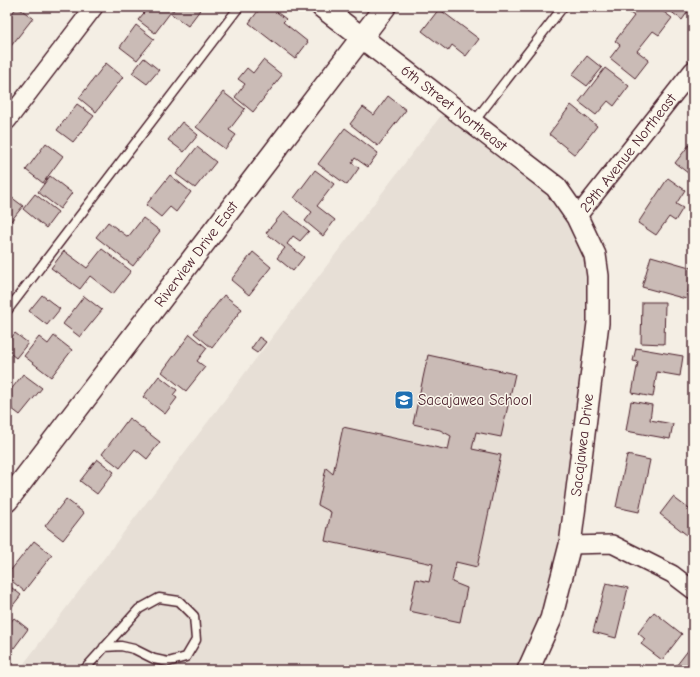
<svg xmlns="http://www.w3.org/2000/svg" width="700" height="677" font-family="'Comic Neue',sans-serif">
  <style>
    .built { fill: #e7dfd6 }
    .building { fill: #cabbb6; stroke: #4a1f2b }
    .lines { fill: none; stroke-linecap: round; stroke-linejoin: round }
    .service-casing { stroke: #4a1f2b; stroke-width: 11 }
    .minor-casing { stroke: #4a1f2b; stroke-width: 20 }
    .tertiary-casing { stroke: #4a1f2b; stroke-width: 24 }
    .service { stroke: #fbf7ec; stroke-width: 8 }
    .minor { stroke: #fbf7ec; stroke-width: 17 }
    .tertiary { stroke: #fbf7ec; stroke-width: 21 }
    .labels { text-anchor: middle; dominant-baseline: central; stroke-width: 3; stroke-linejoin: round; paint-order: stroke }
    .street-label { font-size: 15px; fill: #4a1f2b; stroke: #fbf7ec }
    .poi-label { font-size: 15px; fill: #4a1f2b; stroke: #fbf7ec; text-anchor: start }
  </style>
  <rect width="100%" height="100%" fill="#f4eee4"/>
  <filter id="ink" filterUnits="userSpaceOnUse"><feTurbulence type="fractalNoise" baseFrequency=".025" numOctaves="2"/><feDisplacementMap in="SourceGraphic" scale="8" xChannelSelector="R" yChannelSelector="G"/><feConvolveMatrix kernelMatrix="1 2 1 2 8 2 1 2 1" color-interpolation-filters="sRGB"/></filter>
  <g filter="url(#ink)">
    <polygon class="built" points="449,105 556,187 595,255 570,545 528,670 19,670"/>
    <g class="building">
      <polygon points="17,7 33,18 11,46 7,42 7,20"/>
      <polygon points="149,7 167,7 173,11 176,7 196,7 200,10 188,26 170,13 155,33 138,20"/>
      <polygon points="261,7 270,7 286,19 283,22 308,42 295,59 249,23"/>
      <polygon points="622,7 657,7 672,18 659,35 653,31 637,51 649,60 635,78 610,58 620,45 615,41 634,16"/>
      <polygon points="665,7 691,7 682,20"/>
      <polygon points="439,9 479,39 466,56 452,45 448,51 422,31"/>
      <polygon points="136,25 154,39 137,60 120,47"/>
      <polygon points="587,56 602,68 587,86 572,75"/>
      <polygon points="144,58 159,70 147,84 132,73"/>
      <polygon points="263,60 282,75 253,112 235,97 245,84 238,79 247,68 253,73"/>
      <polygon points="106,63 123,77 96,112 79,98"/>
      <polygon points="605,68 629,86 614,106 608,101 596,115 579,102"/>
      <polygon points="223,92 245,109 229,130 236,135 225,149 196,127"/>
      <polygon points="388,96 406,110 378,146 350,124 363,107 374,115"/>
      <polygon points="77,104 94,116 73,142 57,130"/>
      <polygon points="571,105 597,126 575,155 549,134"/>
      <polygon points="182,122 198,135 184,152 168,140"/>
      <polygon points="345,128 378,153 368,167 355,158 352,163 359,168 347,185 318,164"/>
      <polygon points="693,140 693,177 675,163"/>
      <polygon points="46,143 63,156 43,183 26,170"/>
      <polygon points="197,147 216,162 195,188 176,174"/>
      <polygon points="315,170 334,184 317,206 335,220 323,236 305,221 312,212 294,198"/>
      <polygon points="170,175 191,192 176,212 170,207 161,217 146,205"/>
      <polygon points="50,176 72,193 60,209 38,192"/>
      <polygon points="668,178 685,190 676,204 683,208 675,221 669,217 656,235 638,223"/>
      <polygon points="7,194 23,206 7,226"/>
      <polygon points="35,194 58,212 46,228 23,209"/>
      <polygon points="284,211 309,231 300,241 293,236 287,244 304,257 293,271 277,258 285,248 266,233"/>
      <polygon points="143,218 160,231 133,266 96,237 108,222 128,237"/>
      <polygon points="102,249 131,271 113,294 90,276 80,289 51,268 64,251 87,268"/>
      <polygon points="253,252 271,267 249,295 231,280"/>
      <polygon points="651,256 693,268 693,275 686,299 642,287"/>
      <polygon points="42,295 60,309 47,325 29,311"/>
      <polygon points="224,295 242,309 212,348 194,333"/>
      <polygon points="84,296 102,310 80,337 63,324"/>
      <polygon points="642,302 665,302 664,344 641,343"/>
      <polygon points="15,333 28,343 16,358 7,351 7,343"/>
      <polygon points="190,334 207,348 197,361 205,367 186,391 162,372"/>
      <polygon points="54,336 72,350 51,377 24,356 39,337 48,344"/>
      <polygon points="259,337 266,342 257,353 251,349"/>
      <polygon points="636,348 683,356 680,376 657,372 653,397 632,393 638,362 633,361"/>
      <polygon points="428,355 515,374 501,437 476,432 472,449 501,455 477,567 456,562 452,582 467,588 460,622 409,611 416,579 429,582 433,564 325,541 331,512 318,505 326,468 333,474 343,427 448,450 451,436 440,430 413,424"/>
      <polygon points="23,374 42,388 20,415 7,405 7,395"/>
      <polygon points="159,376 177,390 173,395 177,398 165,414 143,397"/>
      <polygon points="631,401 652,405 650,420 673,424 670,439 626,431"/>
      <polygon points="129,418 160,442 147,459 135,449 120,468 102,454"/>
      <polygon points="627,455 650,460 639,512 616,507"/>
      <polygon points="97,459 114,472 97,494 80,481"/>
      <polygon points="673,497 693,512 692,539 660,514"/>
      <polygon points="66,499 84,513 63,540 45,526"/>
      <polygon points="34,541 52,555 24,591 7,577 7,575"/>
      <polygon points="606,583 628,588 616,638 593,632"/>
      <polygon points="7,584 21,595 7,613"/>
      <polygon points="654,612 682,634 662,660 641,644 645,639 638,633"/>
      <polygon points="14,618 28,629 14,648 7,643 7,626"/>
      <polygon points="693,644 693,670 673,670"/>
      <polygon points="593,664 600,670 588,670"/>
    </g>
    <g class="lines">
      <g class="service-casing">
        <g id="service">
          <polyline points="473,123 563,7"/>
          <polyline points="7,311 239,7"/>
          <polyline points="84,670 139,609 159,598 179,601 194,616 196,640 186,657 168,662 154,659 134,649 121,646 104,647"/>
        </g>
      </g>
      <g class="minor-casing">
        <g id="minor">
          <polyline points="7,121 94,7"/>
          <polyline points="577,217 693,70"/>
          <polyline points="570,545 612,544 672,574 693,590"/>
        </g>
      </g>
      <g class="tertiary-casing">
        <g id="tertiary">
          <polyline points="322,7 556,187 577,217 595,255 598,276 598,323 570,545 551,619 528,670"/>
          <polyline points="7,501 385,7"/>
        </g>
      </g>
      <use href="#service" class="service"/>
      <use href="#minor" class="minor"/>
      <use href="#tertiary" class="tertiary"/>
    </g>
  </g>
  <defs>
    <g id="school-square" transform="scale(1)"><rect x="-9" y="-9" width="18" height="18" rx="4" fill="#1f6fb2" stroke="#fbf7ec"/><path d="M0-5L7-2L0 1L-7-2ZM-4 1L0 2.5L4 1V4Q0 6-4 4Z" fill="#fff"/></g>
  </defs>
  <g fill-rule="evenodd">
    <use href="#school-square" x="404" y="400"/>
  </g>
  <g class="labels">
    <g class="street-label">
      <text transform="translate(454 108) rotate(38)">6th Street Northeast</text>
      <text transform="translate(628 153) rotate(-52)">29th Avenue Northeast</text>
      <text transform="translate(196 254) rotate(-53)">Riverview Drive East</text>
      <text transform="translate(582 445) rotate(-83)">Sacajawea Drive</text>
    </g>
    <g class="poi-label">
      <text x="418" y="400">Sacajawea School</text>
    </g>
  </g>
  <rect width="700" height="677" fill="none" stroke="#fbf7ec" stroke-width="24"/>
  <rect x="12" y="12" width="676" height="653" fill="none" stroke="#4a1f2b" stroke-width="1.5" filter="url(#ink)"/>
</svg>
